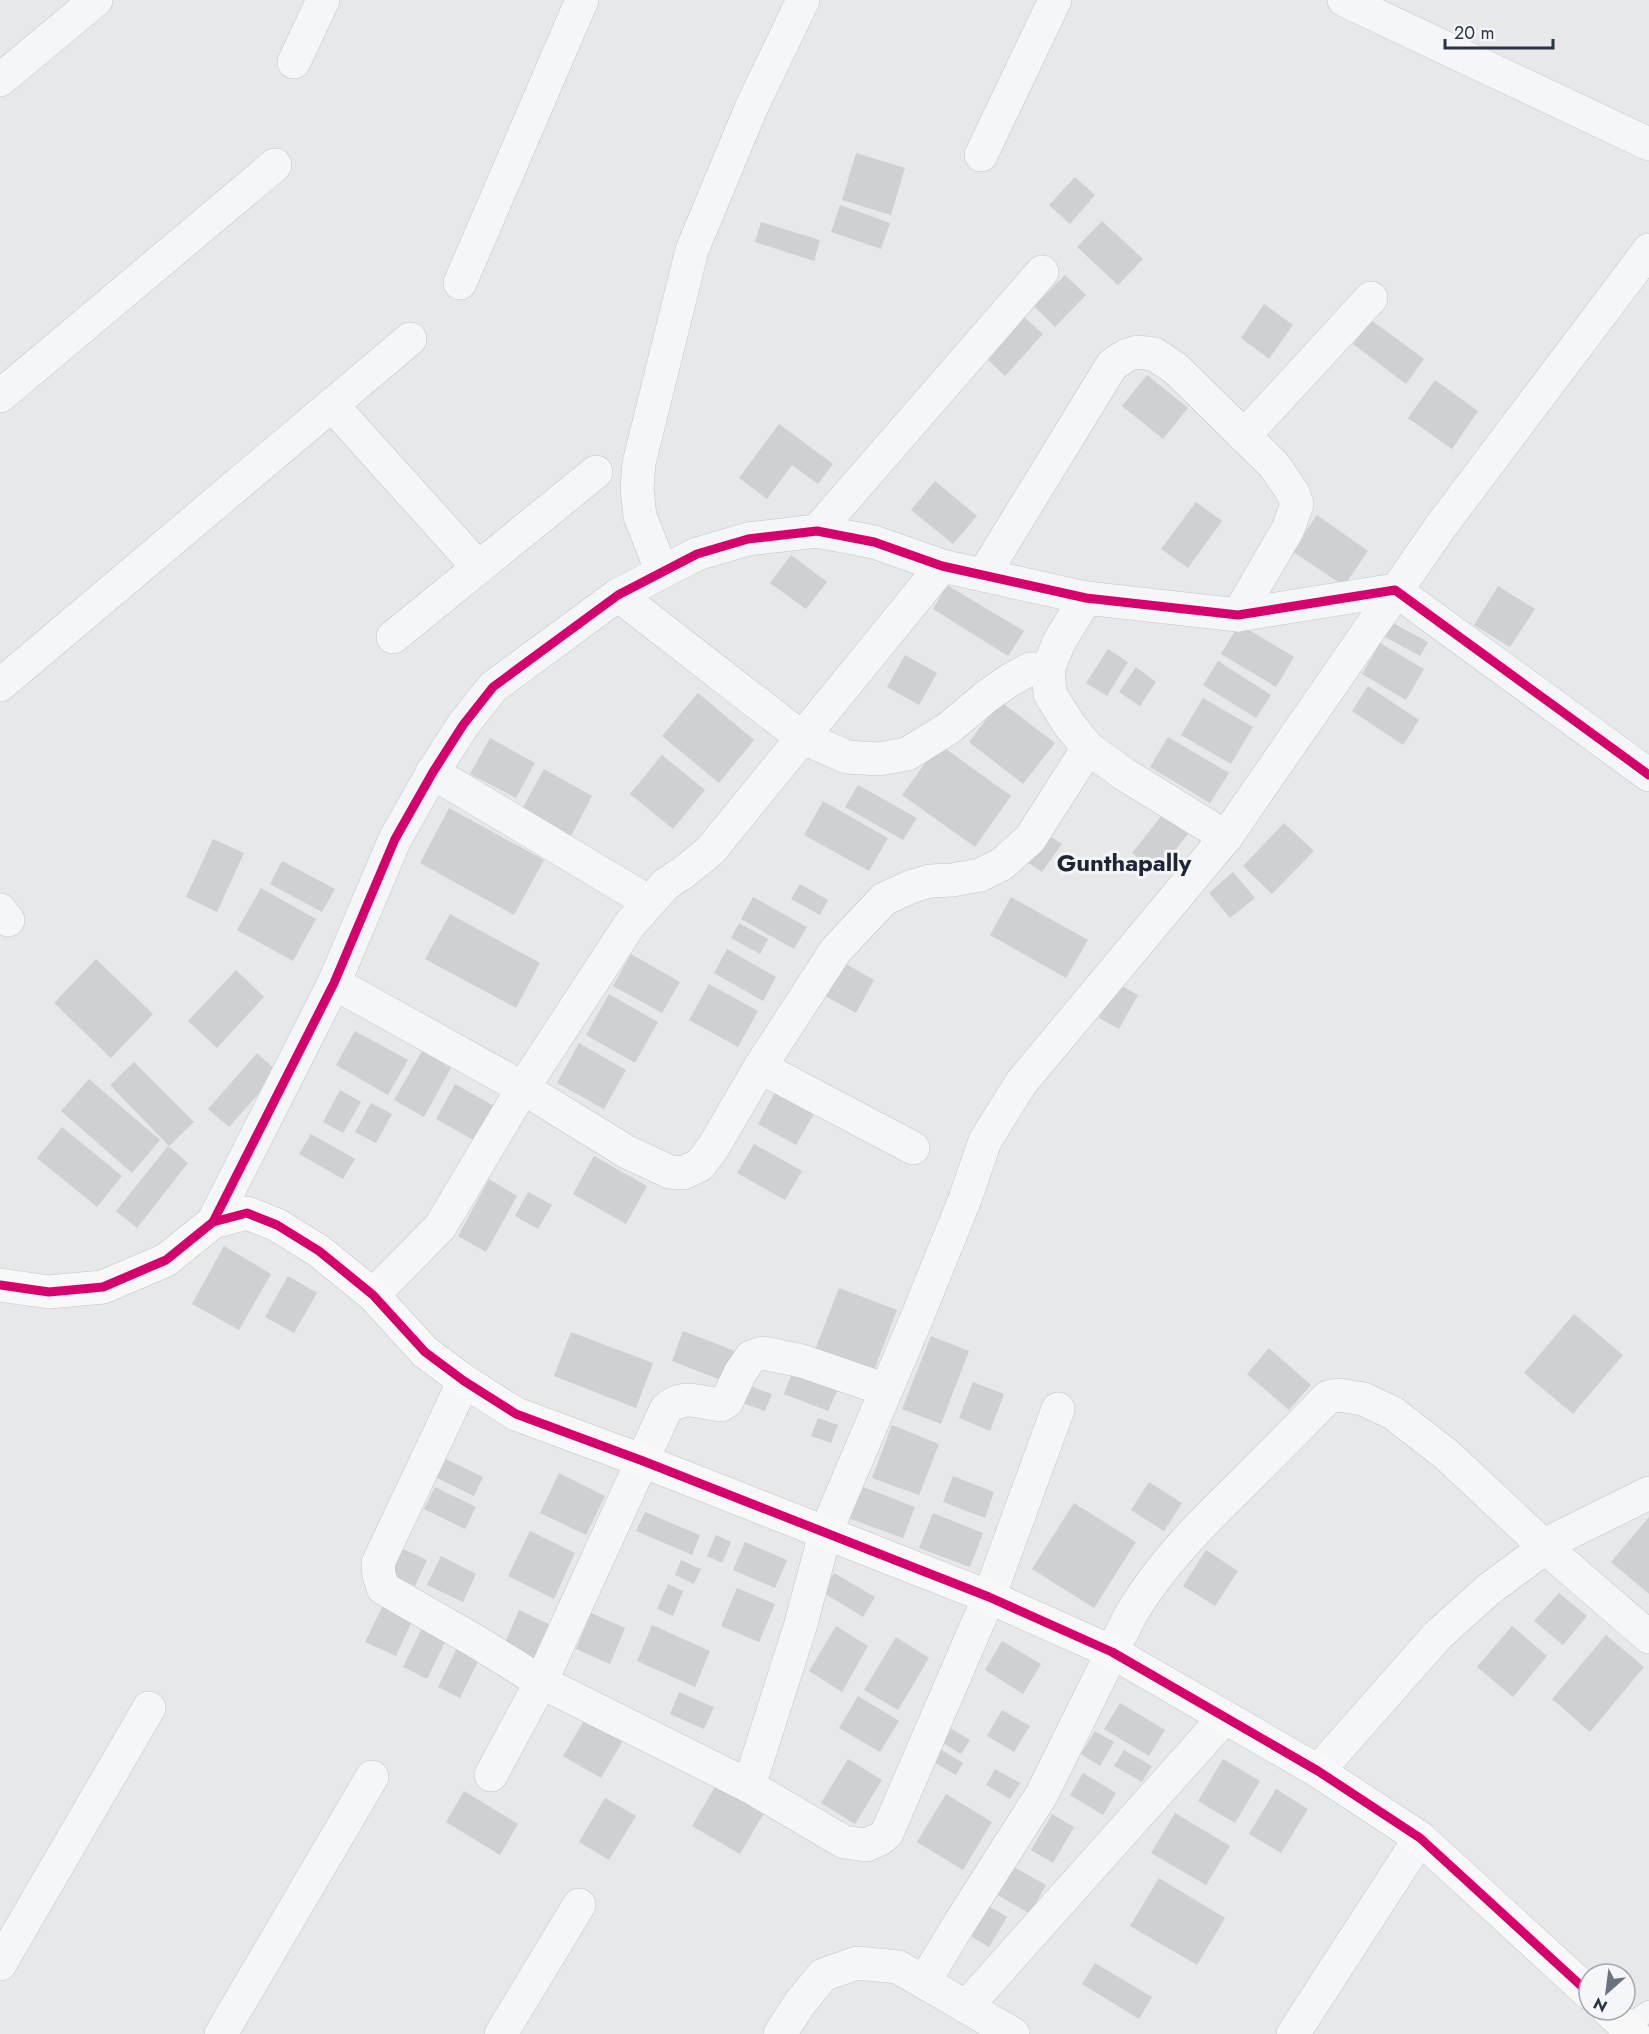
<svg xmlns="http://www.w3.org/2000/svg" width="1649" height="2034" font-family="Jost,sans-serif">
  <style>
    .building { fill: #ced0d3 }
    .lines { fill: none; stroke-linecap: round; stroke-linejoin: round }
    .lane-casing { stroke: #c4c6c8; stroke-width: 22 }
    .street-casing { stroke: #c4c6c8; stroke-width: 34 }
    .secondary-casing { stroke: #c4c6c8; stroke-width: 34 }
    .lane { stroke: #f5f6f7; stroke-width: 21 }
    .street { stroke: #f5f6f7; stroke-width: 33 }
    .secondary { stroke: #f8f8f8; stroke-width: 33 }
    .cycleway-casing { stroke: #f4f6f9; stroke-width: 13 }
    .cycleway { stroke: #d6006c; stroke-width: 9 }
    .labels { text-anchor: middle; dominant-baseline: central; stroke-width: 6; stroke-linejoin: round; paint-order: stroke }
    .quarter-label { font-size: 24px; font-weight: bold; fill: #1d2536; stroke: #f4f6f9 }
  </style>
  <rect width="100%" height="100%" fill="#e6e8ea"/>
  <g class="building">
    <polygon points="856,153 905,168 891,215 842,200"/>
    <polygon points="1075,177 1095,195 1070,224 1049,205"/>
    <polygon points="840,205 890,223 881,249 831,232"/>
    <polygon points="1102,221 1143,259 1118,285 1077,247"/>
    <polygon points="761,222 820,240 814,261 755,242"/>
    <polygon points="1065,275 1086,295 1055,327 1034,306"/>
    <polygon points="1264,304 1293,325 1269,359 1241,338"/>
    <polygon points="1024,317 1043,334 1005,376 986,358"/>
    <polygon points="1371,320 1424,359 1406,384 1353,344"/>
    <polygon points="1147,375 1188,408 1163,439 1122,406"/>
    <polygon points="1435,380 1478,411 1452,449 1408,418"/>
    <polygon points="779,424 833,464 818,484 792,465 767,499 739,478"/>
    <polygon points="935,481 977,516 953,544 911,510"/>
    <polygon points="1196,502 1222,521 1188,568 1161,549"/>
    <polygon points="1317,515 1368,551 1344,586 1292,551"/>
    <polygon points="791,555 827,582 806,609 770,583"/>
    <polygon points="947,585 1024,631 1008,656 933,609"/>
    <polygon points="1498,586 1535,609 1510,647 1474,625"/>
    <polygon points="1393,623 1428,642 1420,656 1385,637"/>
    <polygon points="1239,624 1294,657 1276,687 1221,654"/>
    <polygon points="1380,643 1424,669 1406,700 1362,674"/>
    <polygon points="1108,649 1128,662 1107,696 1086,683"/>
    <polygon points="905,655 937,673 919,705 887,687"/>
    <polygon points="1218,661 1271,695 1256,718 1203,685"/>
    <polygon points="1136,667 1156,682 1140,706 1119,692"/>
    <polygon points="1368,686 1419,720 1403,745 1352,711"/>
    <polygon points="698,693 754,740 719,783 662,736"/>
    <polygon points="1203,698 1253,727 1231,764 1181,735"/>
    <polygon points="1000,701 1055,743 1023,784 969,742"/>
    <polygon points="1168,737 1229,773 1210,803 1150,767"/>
    <polygon points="490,738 535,763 516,798 470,774"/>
    <polygon points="939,744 1011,796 975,847 902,795"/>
    <polygon points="662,755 705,790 673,829 630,794"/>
    <polygon points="544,769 592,796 570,838 521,811"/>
    <polygon points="858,785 917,818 903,840 845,807"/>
    <polygon points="823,801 888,838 869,871 804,835"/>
    <polygon points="449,808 544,860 514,915 420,863"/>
    <polygon points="1163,814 1188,834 1157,873 1132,853"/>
    <polygon points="1284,823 1314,851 1272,894 1243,866"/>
    <polygon points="1047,834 1062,844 1042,872 1027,862"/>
    <polygon points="213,839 244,853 217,912 186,897"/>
    <polygon points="282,861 335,889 322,912 270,884"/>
    <polygon points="1233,872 1255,898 1230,918 1209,893"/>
    <polygon points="800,884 828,900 820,915 791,899"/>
    <polygon points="261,888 316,919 293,961 237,930"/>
    <polygon points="753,897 807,927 794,949 741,919"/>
    <polygon points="1011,897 1088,940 1066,978 990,935"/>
    <polygon points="450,914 540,963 516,1008 425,959"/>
    <polygon points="739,923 768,939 760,954 731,938"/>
    <polygon points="727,949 776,977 763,1001 714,973"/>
    <polygon points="631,954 680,982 662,1013 613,986"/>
    <polygon points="96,959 153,1014 111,1058 54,1003"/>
    <polygon points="837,959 874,980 856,1013 818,992"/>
    <polygon points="236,970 264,997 217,1048 188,1021"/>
    <polygon points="709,984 758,1011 738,1047 689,1020"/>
    <polygon points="1118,984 1138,995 1119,1029 1099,1018"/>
    <polygon points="609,994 658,1022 635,1063 586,1035"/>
    <polygon points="355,1031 408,1060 388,1095 336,1065"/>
    <polygon points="579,1043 626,1070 604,1109 557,1083"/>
    <polygon points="422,1051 451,1068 424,1117 394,1100"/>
    <polygon points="257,1053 278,1072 229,1127 208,1109"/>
    <polygon points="134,1062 194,1122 169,1146 110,1085"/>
    <polygon points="89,1079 160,1140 132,1173 61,1111"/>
    <polygon points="455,1084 496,1107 477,1142 436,1119"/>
    <polygon points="340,1090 361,1102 343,1133 323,1122"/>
    <polygon points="776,1090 815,1112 796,1145 758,1124"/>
    <polygon points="371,1103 392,1114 376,1143 355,1132"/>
    <polygon points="62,1127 122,1176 97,1207 37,1158"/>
    <polygon points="311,1134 355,1159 343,1179 299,1154"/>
    <polygon points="754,1144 802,1171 785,1200 737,1173"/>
    <polygon points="168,1146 188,1163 137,1228 116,1211"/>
    <polygon points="594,1156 647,1186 626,1224 573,1194"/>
    <polygon points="489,1179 517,1196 486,1252 458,1236"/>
    <polygon points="528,1192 552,1205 538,1229 515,1216"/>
    <polygon points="224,1246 271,1274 239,1330 192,1304"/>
    <polygon points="288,1276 317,1293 294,1333 265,1317"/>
    <polygon points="839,1288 897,1310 873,1373 815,1350"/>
    <polygon points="1574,1314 1623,1355 1573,1414 1524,1373"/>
    <polygon points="683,1331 735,1351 723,1381 672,1361"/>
    <polygon points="571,1332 653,1363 636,1408 554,1376"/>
    <polygon points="931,1336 969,1351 941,1424 902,1409"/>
    <polygon points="1269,1348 1311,1385 1289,1410 1247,1374"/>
    <polygon points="792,1373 837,1391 828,1411 784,1394"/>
    <polygon points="973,1382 1004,1394 990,1431 959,1418"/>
    <polygon points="744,1384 772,1394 765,1411 737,1401"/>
    <polygon points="818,1418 838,1425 831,1443 811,1436"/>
    <polygon points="892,1425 939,1444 919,1495 872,1478"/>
    <polygon points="446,1459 483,1477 474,1496 437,1478"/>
    <polygon points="559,1473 605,1496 586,1535 540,1513"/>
    <polygon points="953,1476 994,1492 985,1518 943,1502"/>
    <polygon points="1149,1482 1182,1503 1164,1531 1131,1510"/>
    <polygon points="861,1486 915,1507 903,1538 848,1518"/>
    <polygon points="435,1487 476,1507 465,1529 424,1509"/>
    <polygon points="1074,1503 1136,1542 1094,1608 1032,1569"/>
    <polygon points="645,1512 700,1535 692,1555 636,1531"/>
    <polygon points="933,1513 983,1533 970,1567 919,1548"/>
    <polygon points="1649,1517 1649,1594 1611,1562"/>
    <polygon points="530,1531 575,1553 554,1599 508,1576"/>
    <polygon points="716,1535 731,1542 722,1563 707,1556"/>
    <polygon points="745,1542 787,1560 775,1588 733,1570"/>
    <polygon points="403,1549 427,1560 415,1586 391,1574"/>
    <polygon points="1206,1550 1238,1571 1215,1606 1183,1586"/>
    <polygon points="441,1556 476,1574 463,1602 427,1585"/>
    <polygon points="681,1560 701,1569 694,1584 675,1575"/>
    <polygon points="834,1573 875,1597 863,1617 822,1592"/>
    <polygon points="668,1584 683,1591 673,1616 657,1609"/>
    <polygon points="737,1588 775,1604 759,1642 721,1626"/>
    <polygon points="1559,1593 1587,1616 1563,1645 1534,1621"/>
    <polygon points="382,1607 412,1621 396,1656 365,1642"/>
    <polygon points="519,1610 551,1625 536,1659 504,1645"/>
    <polygon points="591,1613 625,1628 610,1664 576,1649"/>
    <polygon points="652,1625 710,1651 695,1687 637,1661"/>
    <polygon points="836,1626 868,1646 842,1692 809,1671"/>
    <polygon points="1512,1626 1547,1656 1513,1697 1477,1667"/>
    <polygon points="422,1628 446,1640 427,1679 403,1667"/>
    <polygon points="1606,1635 1644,1667 1590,1732 1552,1699"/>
    <polygon points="896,1637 929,1658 898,1710 864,1690"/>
    <polygon points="1002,1641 1041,1664 1023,1694 985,1670"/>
    <polygon points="459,1644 481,1655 460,1698 438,1687"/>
    <polygon points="679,1692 714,1707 704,1729 670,1714"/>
    <polygon points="858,1696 899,1721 880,1752 839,1728"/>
    <polygon points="1120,1703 1165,1730 1149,1756 1104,1729"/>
    <polygon points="1002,1710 1030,1726 1014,1752 987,1736"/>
    <polygon points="588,1714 625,1737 601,1778 563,1756"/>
    <polygon points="947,1726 970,1740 961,1754 938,1740"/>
    <polygon points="1095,1731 1114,1742 1100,1766 1081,1754"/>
    <polygon points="940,1749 963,1763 956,1775 932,1761"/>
    <polygon points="1124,1750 1152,1766 1142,1782 1114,1766"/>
    <polygon points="848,1759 882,1780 855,1824 821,1803"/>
    <polygon points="1223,1759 1260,1781 1235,1823 1198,1801"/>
    <polygon points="995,1769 1020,1783 1010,1799 986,1785"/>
    <polygon points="1083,1773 1116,1793 1103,1815 1070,1795"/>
    <polygon points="719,1780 767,1808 740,1854 692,1826"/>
    <polygon points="1276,1789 1308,1809 1281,1853 1249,1834"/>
    <polygon points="464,1791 518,1824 500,1855 446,1822"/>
    <polygon points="946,1794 992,1822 963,1870 917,1842"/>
    <polygon points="605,1798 636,1816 609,1860 579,1842"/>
    <polygon points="1175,1813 1230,1846 1206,1885 1151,1853"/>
    <polygon points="1052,1814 1074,1827 1053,1863 1031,1850"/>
    <polygon points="1014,1867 1046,1885 1030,1914 998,1895"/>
    <polygon points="1159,1878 1225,1918 1197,1965 1130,1926"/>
    <polygon points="980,1901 1007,1917 989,1947 962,1931"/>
    <polygon points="1095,1963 1152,1997 1139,2019 1082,1984"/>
  </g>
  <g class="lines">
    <g class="lane-casing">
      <polyline id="lane" points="1626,2026 1649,2011"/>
    </g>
    <g class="street-casing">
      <g id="street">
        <polyline points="1344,0 1649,144"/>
        <polyline points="294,62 323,0"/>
        <polyline points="0,80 96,0"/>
        <polyline points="981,155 1055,0"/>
        <polyline points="460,283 582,0"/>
        <polyline points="0,396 275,165"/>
        <polyline points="332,405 478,567"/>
        <polyline points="1244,436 1371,298"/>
        <polyline points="817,531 1042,272"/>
        <polyline points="662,572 640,516 637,489 639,463 692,250 752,106 803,0"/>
        <polyline points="984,574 1112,365 1127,355 1137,352 1154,354 1175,368 1274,465 1293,493 1297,504 1288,529 1238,615"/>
        <polyline points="618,595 801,737 847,757 879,759 907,754 949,728 987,696 1010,680 1030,669 1048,669"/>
        <polyline points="1086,598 1059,642 1048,669 1050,694 1068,723 1088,748 1124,774 1226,837"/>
        <polyline points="393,637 596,472"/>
        <polyline points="0,685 410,339"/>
        <polyline points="432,772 649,902"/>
        <polyline points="0,910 8,920"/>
        <polyline points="334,983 523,1088 627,1152 670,1172 683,1173 700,1165 714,1146 760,1067 836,950 884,899 910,887 930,881 952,880 980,875 1002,864 1030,839 1088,748"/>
        <polyline points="760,1067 913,1148"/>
        <polyline points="213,1222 334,983 395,839 433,772 463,725 493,687 618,595 697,554 748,539 817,531 874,542 942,566 1086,598 1238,615 1395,590 1649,775"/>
        <polyline points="373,1295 440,1227 523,1088 630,924 666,884 684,872 710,851 942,566"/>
        <polyline points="464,1381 378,1563 379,1575 383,1588 477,1642 541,1682 749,1786 844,1842 866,1845 880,1839 887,1833 989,1597 1058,1409"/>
        <polyline points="1318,1771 1438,1635 1488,1590 1558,1538 1649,1493"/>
        <path d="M491 1775 541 1682 666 1409C684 1393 699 1403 721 1405L727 1401 740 1373 751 1357 763 1353 802 1361 886 1390"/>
        <polyline points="749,1786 800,1627 825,1534 918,1315 965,1199 985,1141 1021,1083 1226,837 1441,526 1649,250"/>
        <polyline points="0,1964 149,1708"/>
        <path d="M924 1982 961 1921 1042 1794 1131 1614C1161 1564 1199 1526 1241 1485 1270 1456 1299 1427 1328 1397L1339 1395 1363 1399 1393 1413 1447 1455 1546 1548 1649 1637"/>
        <polyline points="966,2007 1225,1717"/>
        <polyline points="221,2034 372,1777"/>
        <polyline points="501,2034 579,1905"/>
        <polyline points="780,2034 800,2003 823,1975 857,1963 898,1967 1013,2034"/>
        <polyline points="1293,2034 1420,1838"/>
      </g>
    </g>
    <g class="secondary-casing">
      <g id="secondary">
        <polyline points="0,1285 49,1292 103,1287 166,1260 213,1222 247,1213 277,1225 319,1251 373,1295 425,1352 464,1381 516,1414 643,1461 989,1597 1112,1652 1318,1771 1420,1838 1589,1993"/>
        <polyline points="1608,2010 1634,2034"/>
      </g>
    </g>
    <use href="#lane" class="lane"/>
    <use href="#street" class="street"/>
    <use href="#secondary" class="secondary"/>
    <g class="cycleway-casing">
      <g id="cycleway">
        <polyline points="213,1222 334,983 395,839 433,772 463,725 493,687 618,595 697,554 748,539 817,531 874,542 942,566 1086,598 1238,615 1395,590 1649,775"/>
        <polyline points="0,1285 49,1292 103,1287 166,1260 213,1222 247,1213 277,1225 319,1251 373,1295 425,1352 464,1381 516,1414 643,1461 989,1597 1112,1652 1318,1771 1420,1838 1589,1993"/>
      </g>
    </g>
    <use href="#cycleway" class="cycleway"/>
  </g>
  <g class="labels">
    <g class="quarter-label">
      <text x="1124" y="862">Gunthapally</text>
    </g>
  </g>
  <g transform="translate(1607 1992) rotate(208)"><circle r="28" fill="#f4f6f9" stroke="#a4a8b1" stroke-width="1.5"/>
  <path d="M0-4.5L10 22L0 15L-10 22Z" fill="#6c737f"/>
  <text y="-9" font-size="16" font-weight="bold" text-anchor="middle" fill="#2b3445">N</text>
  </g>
  <path d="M1445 39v9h108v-9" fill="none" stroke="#2b3445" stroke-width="3"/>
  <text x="1454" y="39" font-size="18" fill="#2b3445" stroke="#f4f6f9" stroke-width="4.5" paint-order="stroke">20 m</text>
</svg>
